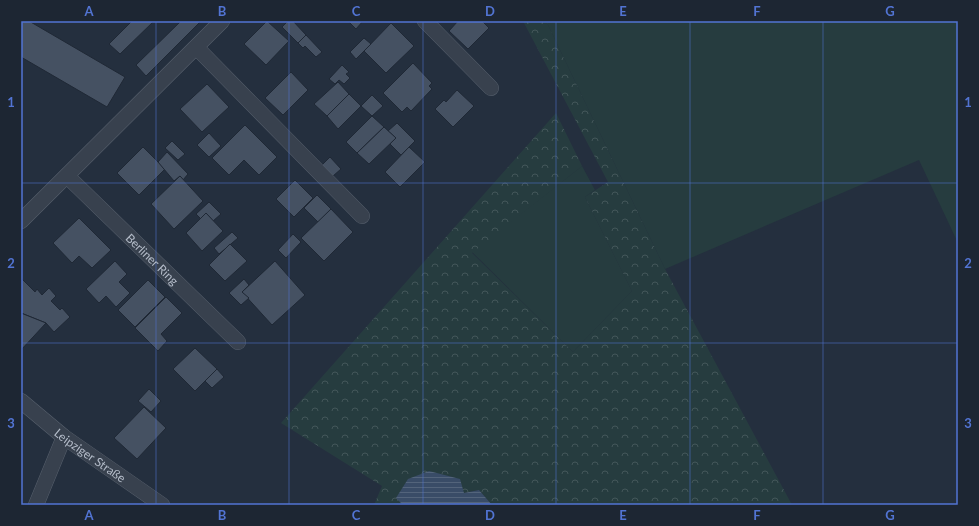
<svg xmlns="http://www.w3.org/2000/svg" width="979" height="526" font-family="Lato,sans-serif">
  <style>
    .green { fill: #263c3f }
    .forest { fill: url(#forest-crowns) }
    .water { fill: url(#water-rules) }
    .building { fill: #455162; stroke: #1f2835 }
    .lines { fill: none; stroke-linecap: round; stroke-linejoin: round }
    .street-casing { stroke: #565f6c; stroke-width: 16 }
    .street { stroke: #38414e; stroke-width: 15 }
    .grid { fill: none; stroke: #5274d3; stroke-width: 1; stroke-opacity: 0.55 }
    .labels { text-anchor: middle; dominant-baseline: central; stroke-width: 3.5; stroke-linejoin: round; paint-order: stroke }
    .street-label { font-size: 12px; fill: #b4bcc9; stroke: #1d2633 }
    .neatline { fill: none; stroke: #5274d3; stroke-width: 1.5 }
    .grid-label { font-size: 13px; text-anchor: middle; font-weight: bold; fill: #5274d3 }
  </style>
  <defs>
    <pattern id="forest-crowns" width="20" height="18" patternUnits="userSpaceOnUse"><rect width="20" height="18" fill="#263c3f"/><path d="M2 6a3 3 0 1 1 6 0M12 15a3 3 0 1 1 6 0" fill="none" stroke="#435659"/></pattern>
    <pattern id="water-rules" width="6" height="5" patternUnits="userSpaceOnUse"><rect width="6" height="5" fill="#394c67"/><path d="M0 2.5h6" fill="none" stroke="#53647b"/></pattern>
  </defs>
  <rect width="100%" height="100%" fill="#242f3e"/>
  <g class="green">
    <polygon points="546,21 958,21 958,243 919,160 665,269"/>
    <polygon points="582,166 595,190 585,197 632,291 573,352 472,252"/>
  </g>
  <polygon class="forest" points="523,21 546,21 665,269 792,505 492,505 479,490 403,505 374,505 382,486 281,423 556,113 582,166 472,253 573,352 632,291 585,197 608,182"/>
  <polygon class="water" points="429,471 460,479 464,493 479,490 492,505 403,505 396,498 408,479"/>
  <g class="building">
    <polygon points="21,21 29,21 125,77 107,107 21,57"/>
    <polygon points="132,21 154,21 120,54 109,44"/>
    <polygon points="181,21 201,21 146,76 136,65"/>
    <polygon points="267,21 289,41 266,65 244,44"/>
    <polygon points="288,21 293,21 306,35 298,43 282,27"/>
    <polygon points="348,21 363,21 356,29"/>
    <polygon points="458,21 482,21 489,28 468,49 449,31"/>
    <polygon points="391,23 414,46 386,73 364,51"/>
    <polygon points="306,35 322,52 316,57 305,46 303,48 298,43"/>
    <polygon points="364,38 371,44 356,59 350,52"/>
    <polygon points="413,63 432,83 429,86 432,89 411,111 407,107 402,112 383,93"/>
    <polygon points="342,65 349,72 346,74 350,78 344,84 339,80 335,84 329,79"/>
    <polygon points="291,72 308,90 283,115 265,98"/>
    <polygon points="338,82 349,94 327,116 314,104"/>
    <polygon points="207,84 229,107 202,132 180,109"/>
    <polygon points="457,90 474,106 453,127 435,109 444,100 446,102"/>
    <polygon points="349,94 361,106 338,129 327,116"/>
    <polygon points="372,95 383,106 372,116 361,106"/>
    <polygon points="372,116 384,127 357,153 346,142"/>
    <polygon points="397,123 415,141 401,155 390,144 396,138 388,131"/>
    <polygon points="245,125 277,157 259,175 244,160 229,175 212,158"/>
    <polygon points="384,127 396,138 369,164 357,153"/>
    <polygon points="209,133 221,146 209,157 197,145"/>
    <polygon points="172,141 185,154 178,160 165,148"/>
    <polygon points="143,147 165,169 139,195 117,173"/>
    <polygon points="409,147 425,162 400,187 385,172"/>
    <polygon points="167,152 188,174 183,180 180,176 174,181 158,162"/>
    <polygon points="330,157 341,169 333,176 322,165"/>
    <polygon points="180,176 203,201 174,229 151,204"/>
    <polygon points="295,180 313,198 294,217 276,199"/>
    <polygon points="317,195 331,209 318,222 304,208"/>
    <polygon points="209,202 221,214 213,221 206,213 201,219 196,214"/>
    <polygon points="331,209 353,232 324,261 301,238"/>
    <polygon points="206,213 223,231 202,251 186,233"/>
    <polygon points="79,218 111,250 92,268 79,256 72,263 53,243"/>
    <polygon points="232,232 238,238 219,254 214,248"/>
    <polygon points="293,234 301,242 286,258 278,250"/>
    <polygon points="230,244 247,261 225,281 209,265"/>
    <polygon points="115,261 127,274 119,282 130,293 116,307 106,296 99,303 86,289"/>
    <polygon points="275,261 305,295 272,325 242,292"/>
    <polygon points="21,278 35,292 37,289 42,295 49,288 56,296 51,301 60,310 62,308 70,317 54,332 46,323 21,313"/>
    <polygon points="244,279 249,285 242,292 249,298 241,305 229,293"/>
    <polygon points="148,280 165,297 135,327 118,310"/>
    <polygon points="166,297 182,313 161,334 167,341 158,351 135,328"/>
    <polygon points="21,313 46,323 21,350"/>
    <polygon points="195,348 217,369 195,391 173,369"/>
    <polygon points="217,369 224,377 212,388 205,381"/>
    <polygon points="149,389 161,401 151,412 138,401"/>
    <polygon points="144,407 166,428 137,459 114,438"/>
  </g>
  <g class="lines">
    <g class="street-casing">
      <g id="street">
        <polyline points="425,21 491,88"/>
        <polyline points="196,47 362,216"/>
        <path id="s1" d="M67 176 238 342"/>
        <polyline points="21,221 222,21"/>
        <path id="s2" d="M21 401 64 437 162 505"/>
        <polyline points="36,505 64,437"/>
      </g>
    </g>
    <use href="#street" class="street"/>
  </g>
  <path class="grid" d="M156 21V505M289 21V505M423 21V505M556 21V505M690 21V505M823 21V505M21 183H958M21 343H958"/>
  <g class="labels">
    <g class="street-label">
      <text stroke="none"><textPath href="#s1" startOffset="119">Berliner Ring</textPath></text>
      <text stroke="none"><textPath href="#s2" startOffset="88">Leipziger Straße</textPath></text>
    </g>
  </g>
  <rect width="979" height="526" fill="none" stroke="#1d2633" stroke-width="44"/>
  <rect x="22" y="22" width="935" height="482" class="neatline"/>
  <g class="grid-label">
    <text x="89" y="16">A</text>
    <text x="222" y="16">B</text>
    <text x="356" y="16">C</text>
    <text x="490" y="16">D</text>
    <text x="623" y="16">E</text>
    <text x="757" y="16">F</text>
    <text x="890" y="16">G</text>
    <text x="11" y="107">1</text>
    <text x="968" y="107">1</text>
    <text x="11" y="268">2</text>
    <text x="968" y="268">2</text>
    <text x="11" y="428">3</text>
    <text x="968" y="428">3</text>
    <text x="89" y="520">A</text>
    <text x="222" y="520">B</text>
    <text x="356" y="520">C</text>
    <text x="490" y="520">D</text>
    <text x="623" y="520">E</text>
    <text x="757" y="520">F</text>
    <text x="890" y="520">G</text>
  </g>
</svg>
